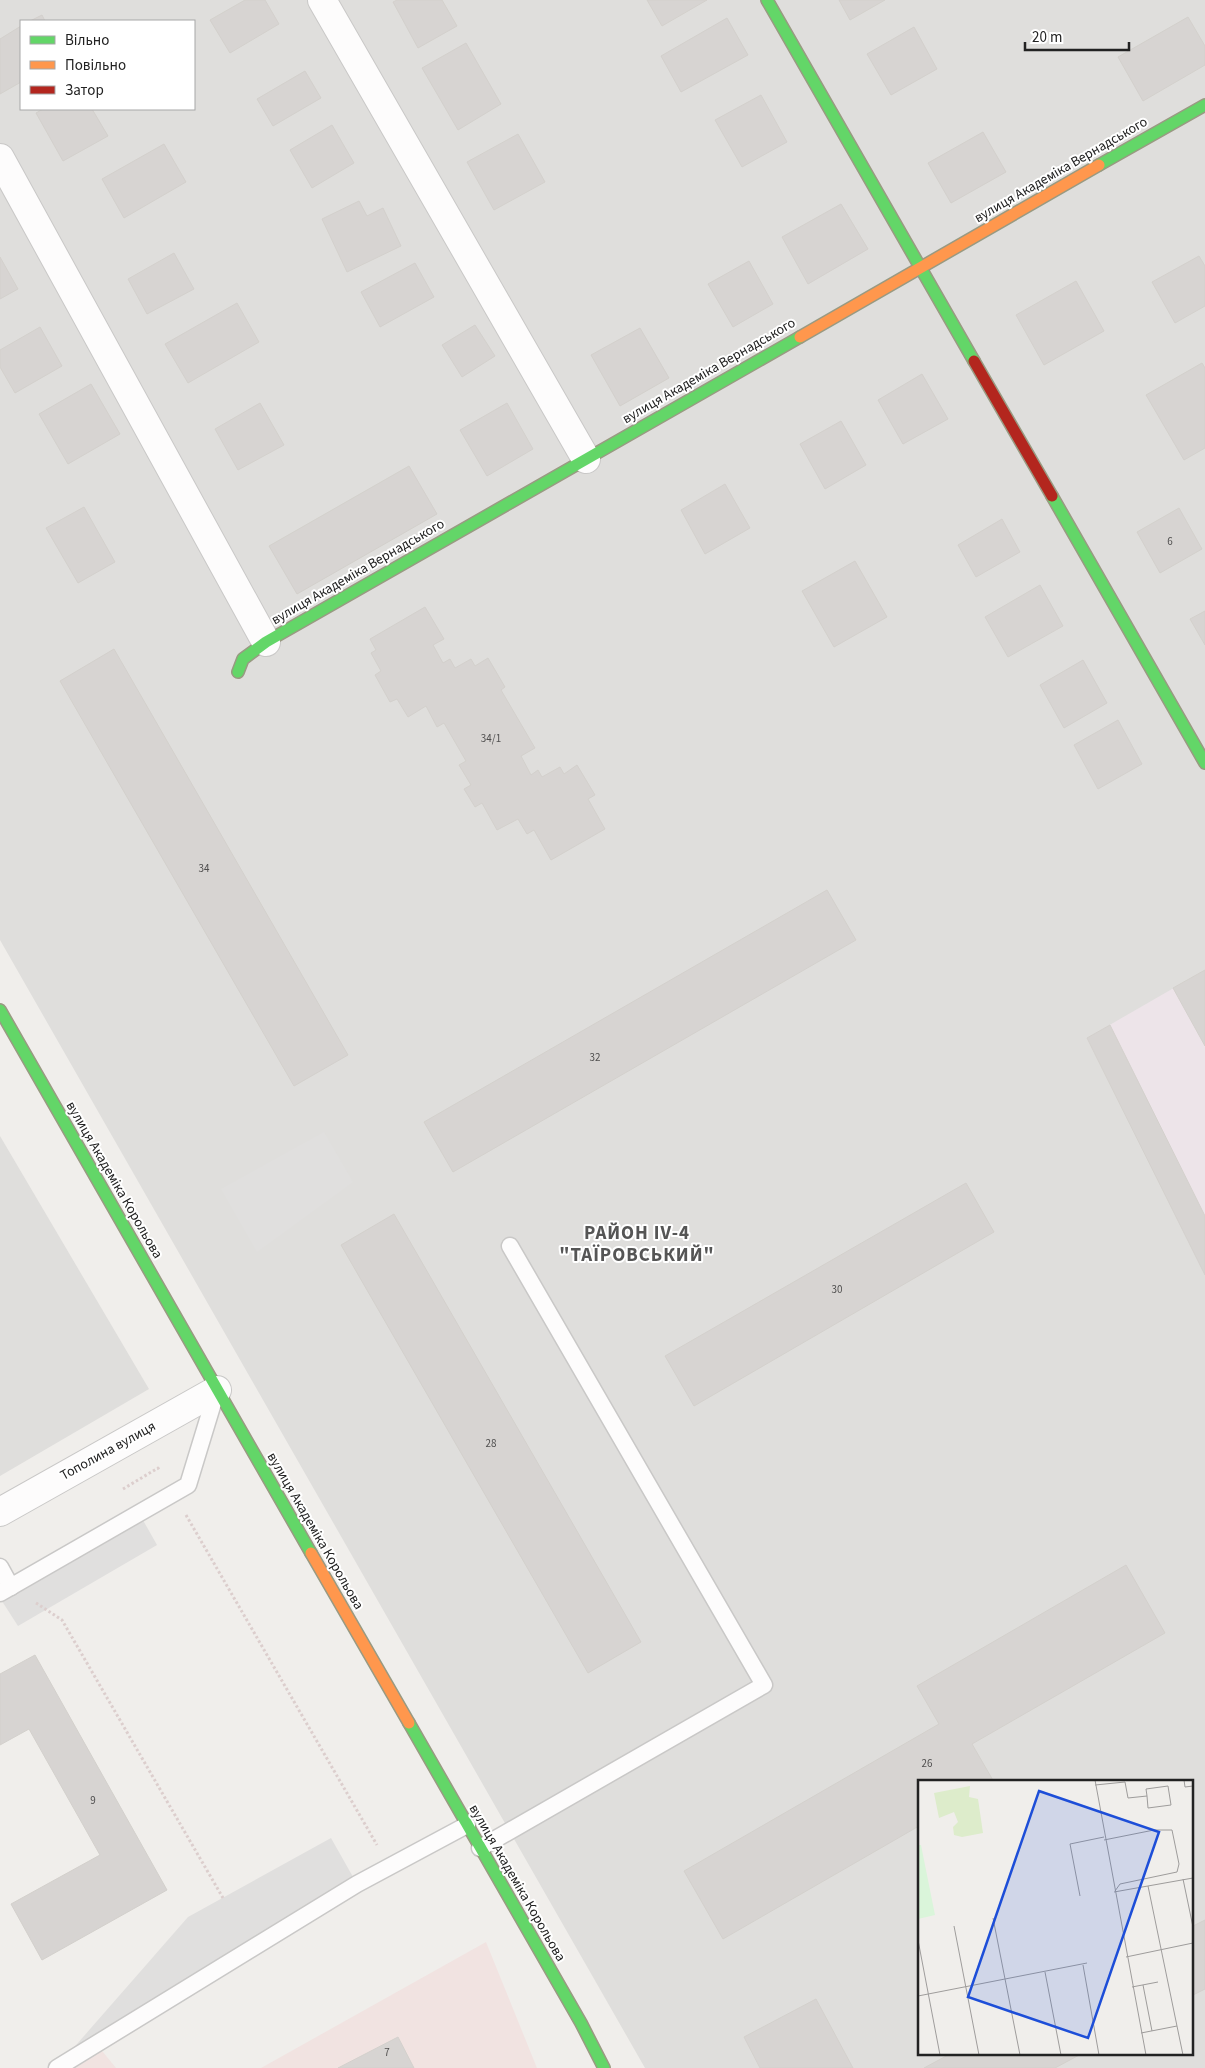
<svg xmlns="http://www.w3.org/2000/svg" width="1205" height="2068" font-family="'Source Sans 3',sans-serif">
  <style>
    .residential { fill: #dfdedc; fill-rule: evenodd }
    .commercial { fill: #f1e3e1 }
    .industrial { fill: #ede4e9 }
    .parking { fill: #e0dfde }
    .building { fill: #d7d4d2; stroke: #d3d0cc }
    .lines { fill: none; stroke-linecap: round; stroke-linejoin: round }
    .lane-casing { stroke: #c9c8c7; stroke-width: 19 }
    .street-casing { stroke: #c9c8c7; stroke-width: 30 }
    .fast-casing { stroke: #999a82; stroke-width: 14 }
    .slow-casing { stroke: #999a82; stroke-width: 14 }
    .jam-casing { stroke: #999a82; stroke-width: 14 }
    .path { stroke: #dccecd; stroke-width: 3; stroke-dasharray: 2.5 2.5; stroke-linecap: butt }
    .lane { stroke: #fdfcfc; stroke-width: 16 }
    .street { stroke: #fdfcfc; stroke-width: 28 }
    .fast { stroke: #63d668; stroke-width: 11 }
    .slow { stroke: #ff974d; stroke-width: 11 }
    .jam { stroke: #b3261e; stroke-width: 11 }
    .labels { text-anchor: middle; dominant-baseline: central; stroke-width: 4; stroke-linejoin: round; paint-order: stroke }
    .number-label { font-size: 11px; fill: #4f4e4e }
    .street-label { font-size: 14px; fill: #222; stroke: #fff }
    .district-label { font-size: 19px; font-weight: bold; letter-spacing: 1px; fill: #555; stroke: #fff }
    .inset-road { fill: none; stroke: #9e9c9b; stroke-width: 1 }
    .view { fill: #1d4ed8; fill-opacity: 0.15; stroke: #1d4ed8; stroke-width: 2.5 }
    .inset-edge { fill: none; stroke: #222; stroke-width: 2.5 }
  </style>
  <rect width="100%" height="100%" fill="#f0eeeb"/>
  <g class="residential">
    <path d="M0 0H1205V2068H645L0 940ZM21 21H194V109H21ZM919 1782H1191V2054H919Z"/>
    <polygon points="0,1136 149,1389 0,1476"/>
  </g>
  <g class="commercial">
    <polygon points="486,1942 537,2068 261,2068"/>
    <polygon points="98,2046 116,2068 57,2068"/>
  </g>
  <polygon class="industrial" points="1205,970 1205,1275 1087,1038"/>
  <g class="parking">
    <polygon points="324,1132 353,1182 257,1252 221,1189"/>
    <polygon points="135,1506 157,1545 18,1626 0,1598"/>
    <polygon points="331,1838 357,1884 56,2068 188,1917"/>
  </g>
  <g class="building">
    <polygon points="245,0 265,0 279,24 230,53 210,20"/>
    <polygon points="397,0 442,0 457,26 418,48 393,2"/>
    <polygon points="647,0 707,0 662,26"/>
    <polygon points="839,0 885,0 850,20"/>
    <polygon points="42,15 45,21 30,21"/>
    <polygon points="1188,17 1205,46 1205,65 1143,101 1118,57"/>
    <polygon points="727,18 748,55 681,92 661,56"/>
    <polygon points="21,26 21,82 0,94 0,39"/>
    <polygon points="914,27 937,69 891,95 867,54"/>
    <polygon points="466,43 501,104 458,130 422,68"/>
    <polygon points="305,71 321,98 273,126 257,99"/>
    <polygon points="761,95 787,142 742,167 715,120"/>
    <polygon points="43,109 92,109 108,136 63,161 36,113"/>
    <polygon points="332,125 354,163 312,188 290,150"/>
    <polygon points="983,132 1006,172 951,203 928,163"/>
    <polygon points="518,134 545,182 494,210 467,162"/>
    <polygon points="164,144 186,182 124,218 102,179"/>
    <polygon points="359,201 367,216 383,208 401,246 347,272 322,219"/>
    <polygon points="841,204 868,249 808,284 782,237"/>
    <polygon points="174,253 194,289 147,314 128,279"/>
    <polygon points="1199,256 1205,266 1205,306 1175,323 1152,282"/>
    <polygon points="0,257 18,289 0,299"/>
    <polygon points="749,261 773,304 733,327 708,284"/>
    <polygon points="415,263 434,297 380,327 361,292"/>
    <polygon points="1076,281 1104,331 1044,365 1016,315"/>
    <polygon points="237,303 259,342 188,383 165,344"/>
    <polygon points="475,325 495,356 462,377 442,345"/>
    <polygon points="40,327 62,366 15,393 0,367 0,350"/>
    <polygon points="640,328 669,378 620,406 591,355"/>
    <polygon points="1202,363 1205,368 1205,448 1184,460 1146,395"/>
    <polygon points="922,374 948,419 903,444 878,400"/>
    <polygon points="91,384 120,434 68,464 39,414"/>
    <polygon points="260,403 284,445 238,470 215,429"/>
    <polygon points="507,403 533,449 487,476 460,430"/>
    <polygon points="841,421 866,465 825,489 800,444"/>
    <polygon points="409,466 437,514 297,594 269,546"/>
    <polygon points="725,484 750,528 705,554 681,510"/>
    <polygon points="84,507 115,562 78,583 46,528"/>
    <polygon points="1179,508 1202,549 1160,573 1137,532"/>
    <polygon points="1002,519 1020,552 976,577 958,545"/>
    <polygon points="855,561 887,617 834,647 802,591"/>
    <polygon points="1040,585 1063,626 1008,657 985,617"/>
    <polygon points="425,607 444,639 433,645 443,663 450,659 455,668 471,659 475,666 488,658 505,687 501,690 535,748 521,756 531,775 538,770 542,777 560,767 564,774 577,765 595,795 588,799 605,829 551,860 534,830 527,834 518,819 497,830 482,803 475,807 464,789 471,785 459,765 466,761 444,723 437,727 426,706 408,717 397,699 390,702 375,675 381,671 371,653 376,650 370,639"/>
    <polygon points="1205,611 1205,645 1190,619"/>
    <polygon points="114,649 348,1055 294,1086 60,681"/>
    <polygon points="1083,660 1107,703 1064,728 1040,685"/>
    <polygon points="1118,720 1142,764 1098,789 1074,745"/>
    <polygon points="827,890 856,940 453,1172 424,1122"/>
    <polygon points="1205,970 1205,1046 1173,988"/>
    <polygon points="1110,1025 1205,1216 1205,1275 1087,1038"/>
    <polygon points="966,1183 994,1232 694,1406 665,1356"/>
    <polygon points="394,1214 641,1642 588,1673 341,1245"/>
    <polygon points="1126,1565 1165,1633 972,1744 994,1782 919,1782 919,1826 723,1939 684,1871 939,1724 917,1686"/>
    <polygon points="35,1655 167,1890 42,1960 11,1904 100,1855 29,1729 0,1745 0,1674"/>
    <polygon points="1205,1920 1205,1989 1191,1996 1191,1927"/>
    <polygon points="816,1999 853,2068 760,2068 744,2037"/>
    <polygon points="398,2037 414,2068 338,2068"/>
    <polygon points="950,2054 1081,2054 1055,2068 924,2068"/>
  </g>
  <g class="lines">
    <g class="lane-casing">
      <g id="lane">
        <polyline points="0,1567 11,1587"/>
        <polyline points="0,1593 188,1485 217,1390"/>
        <polyline points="480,1848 764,1685 510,1246"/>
        <polyline points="57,2068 357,1884 467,1825"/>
      </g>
    </g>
    <g class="street-casing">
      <g id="street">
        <polyline points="322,0 586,459"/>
        <polyline points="0,158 266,642"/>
        <polyline points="0,1512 217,1390"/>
      </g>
    </g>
    <g class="fast-casing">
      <g id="fast">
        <polyline points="767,0 974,361"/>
        <polyline points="1099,165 1205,105"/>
        <polyline points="1052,496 1205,763"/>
        <polyline points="238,672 243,659 266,642 800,337"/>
        <polyline points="0,1010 311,1553"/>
        <polyline points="409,1723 581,2023 604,2068"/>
      </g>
    </g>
    <g class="slow-casing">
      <g id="slow">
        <polyline points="800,337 1099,165"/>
        <polyline points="311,1553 409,1723"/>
      </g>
    </g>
    <g class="jam-casing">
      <polyline id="jam" points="974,361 1052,496"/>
    </g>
    <g class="path">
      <polyline points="123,1489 158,1468 160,1471"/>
      <polyline points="186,1515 377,1845"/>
      <polyline points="36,1603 62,1620 223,1898"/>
    </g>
    <use href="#lane" class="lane"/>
    <use href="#street" class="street"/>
    <use href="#fast" class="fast"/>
    <use href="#slow" class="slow"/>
    <use href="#jam" class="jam"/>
  </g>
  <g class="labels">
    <g class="number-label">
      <text x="1170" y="541">6</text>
      <text x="491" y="738">34/1</text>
      <text x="204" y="868">34</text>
      <text x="595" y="1057">32</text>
      <text x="837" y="1289">30</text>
      <text x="491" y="1443">28</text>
      <text x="927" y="1763">26</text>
      <text x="93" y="1800">9</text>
      <text x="387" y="2052">7</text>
    </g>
    <g class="street-label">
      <text transform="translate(1061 170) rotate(-30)">вулиця Академіка Вернадського</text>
      <text transform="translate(709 371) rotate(-30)">вулиця Академіка Вернадського</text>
      <text transform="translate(358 572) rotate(-30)">вулиця Академіка Вернадського</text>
      <text transform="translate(114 1180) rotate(60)">вулиця Академіка Корольова</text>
      <text transform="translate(108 1451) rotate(-29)">Тополина вулиця</text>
      <text transform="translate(315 1531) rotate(60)">вулиця Академіка Корольова</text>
      <text transform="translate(517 1883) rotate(60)">вулиця Академіка Корольова</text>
    </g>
    <g class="district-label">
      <text x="637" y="1233">РАЙОН IV-4<tspan x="637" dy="22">"ТАЇРОВСЬКИЙ"</tspan></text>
    </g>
  </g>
  <g transform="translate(918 1780)">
    <rect width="275" height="275" fill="#f0eeeb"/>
    <path d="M52 6 51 17 60 19 65 53 44 57 36 55 35 47 40 42 36 32 21 38 16 13Z" fill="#ddeccb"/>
    <path d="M0 65H3L17 135 0 139Z" fill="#daf5da"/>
    <path class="inset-road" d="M177 0 228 275M266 0 267 7 275 6M177 5 207 2 210 18 229 16 228 9 250 6 253 25 230 28 229 16M186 60 236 50H254L261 84 259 92 202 104 197 111M265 99 275 147M230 106 265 275M196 112 275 98M162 116 152 64 186 57M75 138 102 275M36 146 61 275M0 160 22 275M208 177 275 163M165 185 181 275M127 192 143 275M225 205 234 251M214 207 240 202M0 216 169 183M223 253 259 246"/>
    <path class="view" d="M121 11 241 52 170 258 50 217Z"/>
    <rect width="275" height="275" class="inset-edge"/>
  </g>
  <rect x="20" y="20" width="175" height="90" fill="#ffffff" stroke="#a7a7a7"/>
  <rect x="30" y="36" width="25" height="8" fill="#63d668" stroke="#a7a7a7"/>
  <text x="65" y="45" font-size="15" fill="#222222">Вільно</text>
  <rect x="30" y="61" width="25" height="8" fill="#ff974d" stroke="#a7a7a7"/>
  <text x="65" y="70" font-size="15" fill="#222222">Повільно</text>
  <rect x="30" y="86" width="25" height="8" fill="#b3261e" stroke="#a7a7a7"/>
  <text x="65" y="95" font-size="15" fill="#222222">Затор</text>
  <path d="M1025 42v8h104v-8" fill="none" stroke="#222222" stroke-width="2.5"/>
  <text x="1032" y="42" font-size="15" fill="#222222" stroke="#ffffff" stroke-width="4" paint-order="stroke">20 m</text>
</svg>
